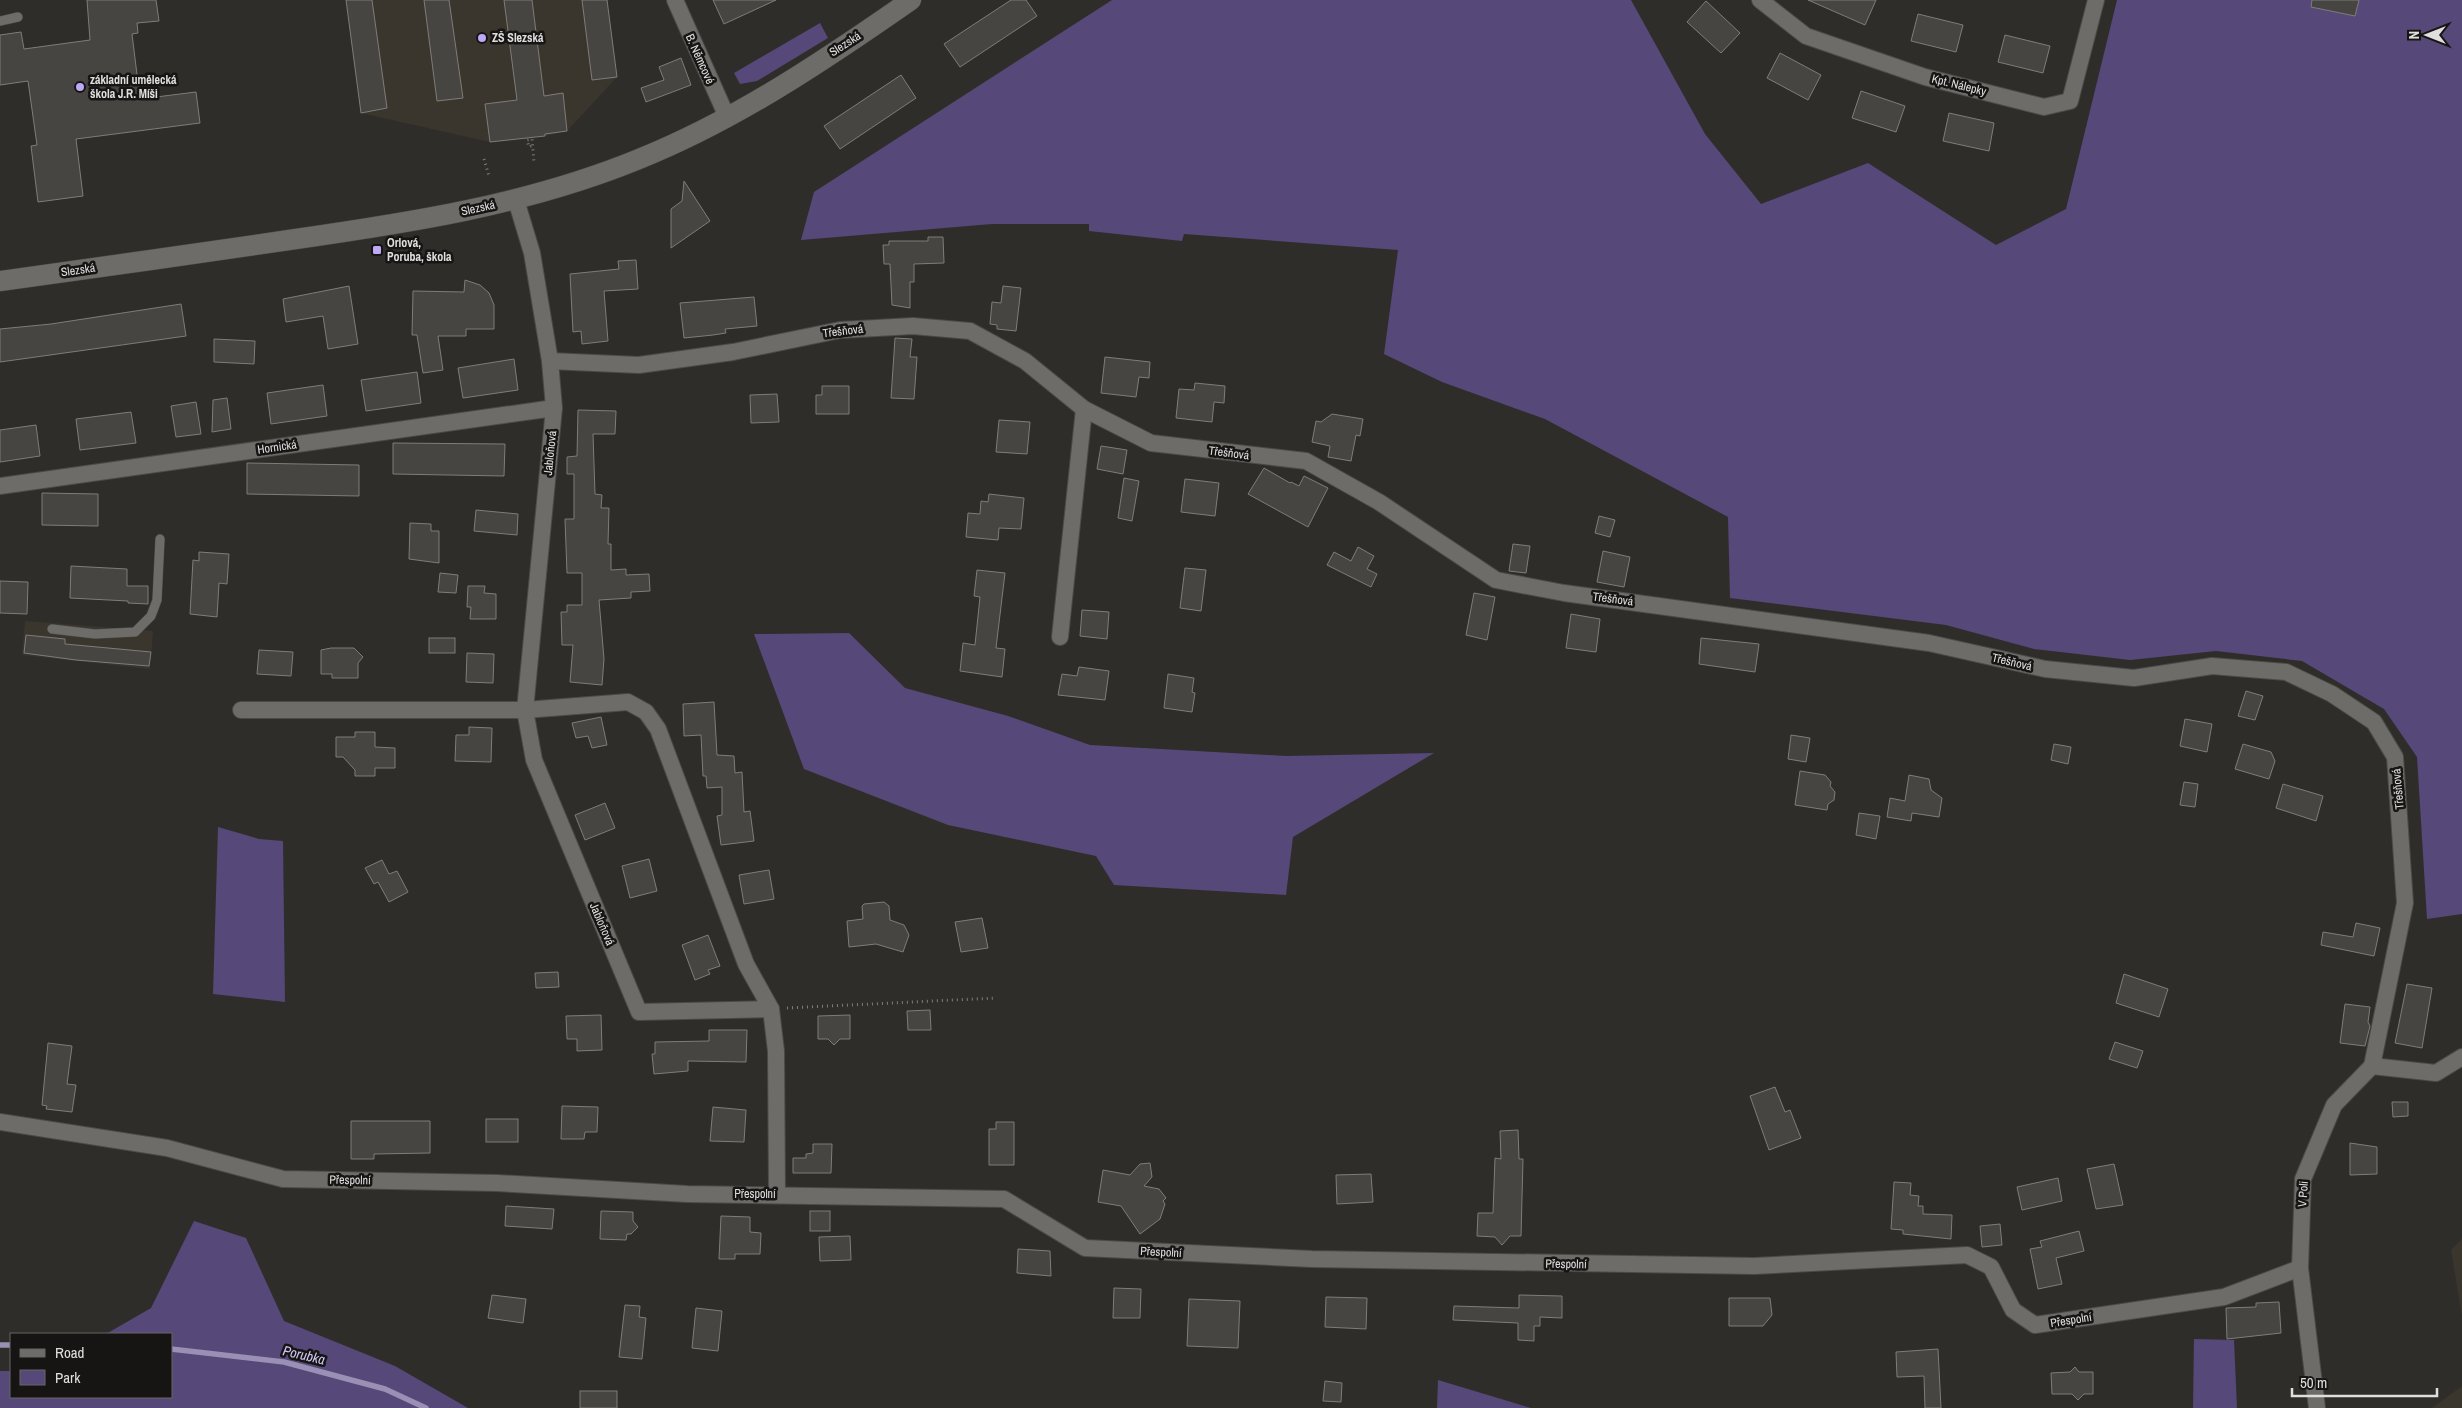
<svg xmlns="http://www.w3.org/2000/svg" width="2462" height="1408" font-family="'Archivo Narrow',sans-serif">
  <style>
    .built { fill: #3b362d }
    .green { fill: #564879 }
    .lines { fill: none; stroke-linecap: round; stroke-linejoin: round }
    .stream { stroke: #9a8fb4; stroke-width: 5.5 }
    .building { fill: #474542; stroke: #7f7c79 }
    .service-casing { stroke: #4b4a48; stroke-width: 10 }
    .minor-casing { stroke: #4b4a48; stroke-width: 18 }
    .tertiary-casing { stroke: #4b4a48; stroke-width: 21 }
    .path { stroke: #7f7e7b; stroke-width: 3; stroke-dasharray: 1 4; stroke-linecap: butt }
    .service { stroke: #6e6c68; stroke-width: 9 }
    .minor { stroke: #6e6c68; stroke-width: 16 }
    .tertiary { stroke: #6e6c68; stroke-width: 20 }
    .poi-dot { fill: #bda9f5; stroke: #161514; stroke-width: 2 }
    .labels { text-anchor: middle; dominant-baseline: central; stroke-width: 5; stroke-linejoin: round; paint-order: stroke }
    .poi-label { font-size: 12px; font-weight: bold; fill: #e0dfdd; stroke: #161514; text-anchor: start }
    .street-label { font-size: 12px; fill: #e0dfdd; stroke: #161514 }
    .water-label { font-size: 14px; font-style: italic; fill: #d3c8f8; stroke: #161514 }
  </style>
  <rect width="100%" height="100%" fill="#2f2d2a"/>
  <g class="built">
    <polygon points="346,0 607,0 617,77 567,131 545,136 490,142 361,113"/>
    <polygon points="25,621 153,631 150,669 22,655"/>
    <polygon points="2462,1239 2462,1316 2451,1250"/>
    <polygon points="2462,1386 2462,1408 2432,1408"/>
  </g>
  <g class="green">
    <polygon points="1112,0 1631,0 1705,134 1761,204 1868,163 1996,245 2066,209 2117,0 2462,0 2462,914 2427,919 2417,757 2384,709 2302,661 2216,651 2130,660 2034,649 1946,625 1730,598 1728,517 1545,419 1442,382 1384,354 1398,250 1184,234 1182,241 1089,231 1089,224 992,224 801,240 814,192"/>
    <polygon points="820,23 828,38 757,81 740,84 734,73"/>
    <polygon points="849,633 905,688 1008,716 1090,745 1286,756 1434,753 1293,837 1286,895 1114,885 1096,856 948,825 804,769 754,634"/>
    <polygon points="218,827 259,839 283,841 285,1002 213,994"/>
    <polygon points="194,1221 246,1238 284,1321 395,1366 468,1408 0,1408 0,1371 11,1371 11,1397 171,1397 171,1334 106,1334 151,1308"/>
    <polygon points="2194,1339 2234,1340 2237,1408 2193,1408"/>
    <polygon points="1438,1380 1531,1408 1437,1408"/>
  </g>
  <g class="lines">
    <g class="stream">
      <polyline points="0,1345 11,1345"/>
      <polyline points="171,1349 284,1362 385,1389 426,1408"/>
    </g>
  </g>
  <g class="building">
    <polygon points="87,0 156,0 159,21 137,23 138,33 132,34 140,99 196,92 200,123 76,139 83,196 38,202 31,146 37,145 28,81 0,85 0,35 21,32 24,49 90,40"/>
    <polygon points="346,0 372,0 387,108 361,113"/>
    <polygon points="424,0 449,0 463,98 437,101"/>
    <polygon points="504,0 532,0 544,96 563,93 567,131 545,134 545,136 490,142 485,104 517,100"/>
    <polygon points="582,0 607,0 617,77 592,80"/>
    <polygon points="713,0 776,0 724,24"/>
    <polygon points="1011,0 1026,0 1037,16 960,67 944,44"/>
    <polygon points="1808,0 1876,0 1865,25"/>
    <polygon points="2312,0 2359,0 2355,16 2311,7"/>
    <polygon points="1706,1 1740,33 1721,53 1687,22"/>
    <polygon points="1918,14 1963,25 1956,52 1911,41"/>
    <polygon points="2005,35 2050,46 2043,73 1998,62"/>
    <polygon points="1780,53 1821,75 1808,100 1767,78"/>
    <polygon points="681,58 691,85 646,102 641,88 664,80 659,67"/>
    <polygon points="901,75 916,98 840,149 824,126"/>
    <polygon points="1861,91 1905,106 1896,132 1852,118"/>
    <polygon points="1949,113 1994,123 1989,151 1943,141"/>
    <polygon points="684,181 710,221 671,248 671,209 682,201"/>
    <polygon points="928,237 943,237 944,263 914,264 914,282 910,282 910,308 892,305 890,264 884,264 883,245 889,245 889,241 928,241"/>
    <polygon points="636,260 638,289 604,291 608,341 582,344 581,331 573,332 570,274 619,269 618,261"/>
    <polygon points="465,280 480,285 489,293 494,305 494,329 466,329 466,336 438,336 443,370 423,373 417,335 412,335 413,291 464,292"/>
    <polygon points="349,286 358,344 328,349 323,316 286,322 283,299"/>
    <polygon points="1003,286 1021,288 1016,331 997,329 997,325 990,324 992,302 1001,303"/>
    <polygon points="754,297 757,326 725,329 726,333 713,335 684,338 680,303"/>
    <polygon points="181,304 186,336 0,362 0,329 51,324"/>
    <polygon points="895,338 912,339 910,357 917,357 914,399 891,398"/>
    <polygon points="214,339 255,341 254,364 214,362"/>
    <polygon points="1105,357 1150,362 1149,378 1139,377 1136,397 1101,393"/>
    <polygon points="514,359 518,390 463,398 458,368"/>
    <polygon points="417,372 421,403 366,411 361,380"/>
    <polygon points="1195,383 1225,386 1224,403 1214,402 1212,422 1176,418 1179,389 1194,390"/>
    <polygon points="323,385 327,416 271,424 267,393"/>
    <polygon points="822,386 849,386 849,414 816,414 816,395 822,395"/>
    <polygon points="777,394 779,422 751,423 750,395"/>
    <polygon points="227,398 231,429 212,432 213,400"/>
    <polygon points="196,402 201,434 176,437 171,406"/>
    <polygon points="578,410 616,411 615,434 593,434 595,494 602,495 601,508 609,508 608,544 611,544 611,570 626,569 626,575 649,574 650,591 631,592 631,598 599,600 604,659 602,685 570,682 573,645 562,645 561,612 567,612 567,605 582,605 582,573 567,573 565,519 574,519 574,474 567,474 567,457 577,456"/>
    <polygon points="131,412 136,443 80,450 76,419"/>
    <polygon points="1332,414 1363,419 1360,436 1356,435 1351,461 1328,457 1330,446 1312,442 1316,421 1321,422"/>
    <polygon points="999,420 1030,422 1027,454 996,452"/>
    <polygon points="36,425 40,456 0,462 0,430"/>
    <polygon points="393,443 505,444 504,476 393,474"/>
    <polygon points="1101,446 1127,450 1123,474 1097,469"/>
    <polygon points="247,463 359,465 359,496 247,494"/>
    <polygon points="1264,468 1290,483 1291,482 1299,486 1304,476 1328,488 1308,527 1248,494"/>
    <polygon points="1124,478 1139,481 1132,521 1118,518"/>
    <polygon points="1185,479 1219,483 1215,516 1181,512"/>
    <polygon points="42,493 98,494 98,526 42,525"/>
    <polygon points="989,494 1024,498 1021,529 999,528 998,540 966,537 968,513 980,514 981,501 988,502"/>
    <polygon points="476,510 518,514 517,535 474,531"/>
    <polygon points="1599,516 1615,520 1610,537 1595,533"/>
    <polygon points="410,523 431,524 431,531 439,531 439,563 409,559"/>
    <polygon points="1513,544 1530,546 1526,573 1509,571"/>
    <polygon points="1358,547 1374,556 1367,569 1377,574 1371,587 1327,565 1334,552 1351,561"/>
    <polygon points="1603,551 1630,557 1624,587 1597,582"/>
    <polygon points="199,552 229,554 227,584 219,583 217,617 190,614 193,560 199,561"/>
    <polygon points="71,566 127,569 127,586 148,586 148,604 128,603 128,601 70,598"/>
    <polygon points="1185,568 1206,570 1201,611 1180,608"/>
    <polygon points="977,570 1005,573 996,648 1005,649 1002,677 960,671 963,643 975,645 980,597 974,596"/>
    <polygon points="440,573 458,575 456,593 438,592"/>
    <polygon points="0,581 28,582 27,614 0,613"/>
    <polygon points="468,586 485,586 484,593 496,594 496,619 470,619 471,607 467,607"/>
    <polygon points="1474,593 1495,597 1487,640 1466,635"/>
    <polygon points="1082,610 1109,612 1107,639 1080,636"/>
    <polygon points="1571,614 1600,619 1596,652 1566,648"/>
    <polygon points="26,635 65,639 65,644 151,652 149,666 76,660 24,653"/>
    <rect x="429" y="638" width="26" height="15"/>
    <polygon points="1701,638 1759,644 1755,672 1699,664"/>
    <polygon points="331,648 354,648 363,657 358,663 358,678 332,678 332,674 321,674 321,650"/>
    <polygon points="259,650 293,652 291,676 257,674"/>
    <polygon points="467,653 494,654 493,683 466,682"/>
    <polygon points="1079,667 1109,671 1105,700 1058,695 1062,674 1077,676"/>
    <polygon points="1168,674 1194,678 1192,692 1195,693 1192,712 1164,708"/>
    <polygon points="2246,691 2263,696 2255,720 2238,716"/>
    <polygon points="714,702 717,755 734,756 735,773 742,772 744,812 750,811 754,841 721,845 717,816 722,815 722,787 707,788 706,776 703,776 701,735 684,736 683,704"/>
    <polygon points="601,717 607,745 592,748 588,736 576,738 572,723"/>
    <polygon points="2185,719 2212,724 2207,752 2180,746"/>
    <polygon points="469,727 492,728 491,762 455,761 456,735 469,735"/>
    <polygon points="355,732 375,732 375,747 395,748 395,768 375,768 375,776 355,776 355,770 343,757 336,757 336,737 355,737"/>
    <polygon points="1791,735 1810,738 1806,762 1788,759"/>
    <polygon points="2054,744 2071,747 2068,764 2051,760"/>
    <polygon points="2243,744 2271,752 2275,761 2269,779 2235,769"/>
    <polygon points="1800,771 1825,775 1831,782 1830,786 1835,792 1834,800 1828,804 1827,810 1795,805"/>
    <polygon points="1909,775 1929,779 1931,790 1942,798 1939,817 1912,813 1911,821 1887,817 1890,798 1905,801"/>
    <polygon points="2184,782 2198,784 2195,807 2180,805"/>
    <polygon points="2283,784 2323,796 2316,821 2276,808"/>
    <polygon points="605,803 615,828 585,840 575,815"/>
    <polygon points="1859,813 1880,816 1876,839 1856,835"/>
    <polygon points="649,859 657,891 630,898 622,866"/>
    <polygon points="382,860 389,874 397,871 408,892 389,902 378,882 374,884 365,868"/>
    <polygon points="769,870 774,899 744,904 739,875"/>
    <polygon points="884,902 889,906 890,920 904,925 909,935 903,952 876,944 849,947 847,921 863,919 862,906 864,904"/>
    <polygon points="982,918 988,948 961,952 955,922"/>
    <polygon points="2356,923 2380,928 2374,956 2321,945 2323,932 2353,937"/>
    <polygon points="708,935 720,966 708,970 710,974 695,980 682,945"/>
    <polygon points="558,972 559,987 536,988 535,973"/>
    <polygon points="2124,974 2168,989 2159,1017 2116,1003"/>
    <polygon points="2407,984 2432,988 2422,1048 2395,1043"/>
    <polygon points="2345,1004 2370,1007 2368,1022 2370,1026 2365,1046 2340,1043"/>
    <polygon points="930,1010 931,1030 908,1030 907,1011"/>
    <polygon points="601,1015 602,1050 577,1051 577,1039 567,1039 566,1016"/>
    <polygon points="850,1015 850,1039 840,1039 834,1045 828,1039 818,1039 818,1016"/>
    <polygon points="709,1030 747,1030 746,1062 688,1061 688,1071 654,1074 652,1054 655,1054 655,1042 709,1041"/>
    <polygon points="2115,1042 2143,1051 2137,1068 2109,1059"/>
    <polygon points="48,1043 72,1046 67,1084 76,1085 72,1112 46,1109 47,1106 42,1105"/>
    <polygon points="1775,1087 1785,1112 1790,1110 1801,1138 1769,1150 1750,1096"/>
    <polygon points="2392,1102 2408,1102 2408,1116 2393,1117"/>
    <polygon points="562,1106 598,1107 597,1132 585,1132 584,1139 561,1139"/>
    <polygon points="713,1107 746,1110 744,1142 710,1141"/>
    <rect x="486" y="1119" width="32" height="23"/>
    <polygon points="351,1121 430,1121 430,1153 374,1154 374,1159 351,1159"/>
    <polygon points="996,1122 1014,1122 1014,1165 989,1165 989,1129 996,1129"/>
    <polygon points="1518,1130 1519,1159 1523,1159 1521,1236 1510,1236 1502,1245 1495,1237 1477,1236 1478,1213 1493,1213 1495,1158 1501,1159 1500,1131"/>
    <polygon points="2350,1143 2377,1147 2377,1174 2350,1175"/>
    <polygon points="813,1144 832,1144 831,1173 793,1173 793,1158 806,1158 806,1154 813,1153"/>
    <polygon points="1150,1163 1152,1177 1144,1186 1159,1189 1166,1198 1163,1201 1165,1204 1160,1219 1140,1234 1121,1206 1098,1202 1103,1170 1130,1175 1140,1164"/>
    <polygon points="2114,1164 2123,1205 2096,1209 2087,1169"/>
    <polygon points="1371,1174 1373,1202 1337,1204 1336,1175"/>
    <polygon points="2058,1178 2062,1201 2022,1210 2017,1187"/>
    <polygon points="1894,1182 1911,1183 1910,1195 1919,1196 1918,1206 1923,1206 1923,1214 1952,1215 1951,1239 1903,1234 1903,1230 1891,1229"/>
    <polygon points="506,1206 554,1209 552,1229 505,1226"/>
    <polygon points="601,1211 633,1212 633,1221 638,1227 631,1234 627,1234 626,1240 600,1239"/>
    <rect x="810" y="1211" width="20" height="20"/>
    <polygon points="721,1216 750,1217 750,1232 761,1233 760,1254 735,1254 735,1259 719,1259"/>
    <polygon points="2000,1224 2002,1245 1982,1247 1980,1226"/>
    <polygon points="2079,1231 2084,1251 2056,1258 2062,1284 2038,1289 2030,1249 2042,1247 2040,1241"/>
    <polygon points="850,1236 851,1260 820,1261 819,1237"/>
    <polygon points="1018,1249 1050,1251 1051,1276 1017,1273"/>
    <polygon points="1114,1288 1141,1289 1140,1318 1113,1318"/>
    <polygon points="492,1295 526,1299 523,1323 488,1318"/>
    <polygon points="1519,1295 1562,1296 1562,1318 1540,1317 1540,1326 1534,1326 1534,1341 1518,1340 1518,1323 1453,1320 1454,1306 1519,1308"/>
    <polygon points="1326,1297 1367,1298 1366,1329 1325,1327"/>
    <polygon points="1729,1298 1770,1298 1772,1315 1763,1326 1729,1326"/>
    <polygon points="1189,1299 1240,1301 1238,1348 1187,1346"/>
    <polygon points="2279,1302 2281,1333 2227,1339 2226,1308 2256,1307 2256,1303"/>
    <polygon points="625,1305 640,1306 639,1317 646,1318 642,1359 619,1357"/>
    <polygon points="696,1308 722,1311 718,1351 692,1348"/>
    <polygon points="1938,1349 1941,1408 1925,1408 1924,1376 1897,1377 1896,1352"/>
    <polygon points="2075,1367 2079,1372 2093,1372 2093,1394 2084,1394 2078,1400 2072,1394 2052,1394 2051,1373 2070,1372"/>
    <polygon points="1325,1381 1342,1383 1341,1402 1323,1401"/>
    <rect x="580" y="1391" width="37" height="17"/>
  </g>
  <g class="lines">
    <g class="service-casing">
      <g id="service">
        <polyline points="0,21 18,17"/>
        <polyline points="52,629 95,634 135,632 151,616 157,600 160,539"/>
      </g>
    </g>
    <g class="minor-casing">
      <g id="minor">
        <polyline points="675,0 727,117"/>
        <polyline points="1760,0 1806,36 1925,77 2044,107 2070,101 2096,0"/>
        <polyline points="516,200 532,253 550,361 554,408 525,710 534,760 639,1012 771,1009"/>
        <polyline points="550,361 639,365 733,352 840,330 913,326 970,331 1025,361 1084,409 1151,443 1306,461 1379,502 1496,580 1564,593 1929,643 2045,669 2134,678 2212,666 2286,672 2332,694 2374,722 2395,757 2405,903 2372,1066"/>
        <polyline points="0,486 554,408"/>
        <polyline points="1060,637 1084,409"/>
        <polyline points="241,710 525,710 628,702 646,712 658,729 746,964 771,1009 776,1051 777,1194"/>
        <polyline points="0,1122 167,1148 283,1179 497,1183 687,1194 1004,1199 1085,1248 1312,1259 1754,1266 1967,1255 1991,1267 2013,1310 2035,1325 2224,1297 2300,1268"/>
        <polyline points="2317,1408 2300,1268 2303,1179 2334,1105 2372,1066 2436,1073 2462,1057"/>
      </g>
    </g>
    <g class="tertiary-casing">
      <path id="tertiary" d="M0 281C96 268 193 254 289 240 408 223 527 205 639 159 736 120 825 60 911 0"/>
    </g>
    <g class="path">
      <polyline points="531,146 529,147 527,140 532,139 534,163"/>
      <polyline points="484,159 489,176"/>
      <polyline points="787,1008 996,998"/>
    </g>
    <use href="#service" class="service"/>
    <use href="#minor" class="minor"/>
    <use href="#tertiary" class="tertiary"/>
  </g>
  <g class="poi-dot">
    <circle cx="482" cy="38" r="5"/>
    <circle cx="80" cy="87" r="5"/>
    <rect x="372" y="245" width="10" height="10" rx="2.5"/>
  </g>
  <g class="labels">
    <g class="poi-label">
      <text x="492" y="38">ZŠ Slezská</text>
      <text x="90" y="80">základní umělecká<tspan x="90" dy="14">škola J.R. Míši</tspan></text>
      <text x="387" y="243">Orlová,<tspan x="387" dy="14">Poruba, škola</tspan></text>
    </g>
    <g class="street-label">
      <text transform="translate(845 44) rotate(-33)">Slezská</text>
      <text transform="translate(700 59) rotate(66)">B. Němcové</text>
      <text transform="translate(1959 85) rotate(14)">Kpt. Nálepky</text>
      <text transform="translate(478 208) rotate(-12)">Slezská</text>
      <text transform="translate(78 270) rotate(-8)">Slezská</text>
      <text transform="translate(843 331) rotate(-7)">Třešňová</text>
      <text transform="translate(277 447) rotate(-8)">Hornická</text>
      <text transform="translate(550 453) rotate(-84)">Jabloňová</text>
      <text transform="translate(1229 453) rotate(7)">Třešňová</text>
      <text transform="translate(1613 599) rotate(7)">Třešňová</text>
      <text transform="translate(2012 662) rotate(13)">Třešňová</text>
      <text transform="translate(2398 789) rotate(-95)">Třešňová</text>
      <text transform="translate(602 924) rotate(67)">Jabloňová</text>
      <text transform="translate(350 1180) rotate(1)">Přespolní</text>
      <text x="755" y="1194">Přespolní</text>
      <text transform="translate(2303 1194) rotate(-86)">V Poli</text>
      <text transform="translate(1161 1252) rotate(3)">Přespolní</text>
      <text transform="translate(1566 1264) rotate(1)">Přespolní</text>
      <text transform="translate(2071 1320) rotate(-9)">Přespolní</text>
    </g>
    <g class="water-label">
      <text transform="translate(304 1355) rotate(13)">Porubka</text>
    </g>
  </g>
  <rect x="10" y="1333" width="162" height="65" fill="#161514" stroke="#676664"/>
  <rect x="20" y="1349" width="25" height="8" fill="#6e6c68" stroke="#676664"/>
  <text x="55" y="1358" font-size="15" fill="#e0dfdd">Road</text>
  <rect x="20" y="1370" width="25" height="15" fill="#564879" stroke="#676664"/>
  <text x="55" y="1383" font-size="15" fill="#e0dfdd">Park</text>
  <g transform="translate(2427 35) rotate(270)" stroke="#161514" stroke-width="4" paint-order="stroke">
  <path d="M0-4L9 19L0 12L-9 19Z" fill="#e0dfdd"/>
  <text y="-8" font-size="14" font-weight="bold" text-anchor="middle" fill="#e0dfdd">N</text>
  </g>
  <path d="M2292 1388v8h145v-8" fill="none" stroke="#e0dfdd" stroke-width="2.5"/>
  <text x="2300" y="1388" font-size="15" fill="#e0dfdd" stroke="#161514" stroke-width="4" paint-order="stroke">50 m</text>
</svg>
